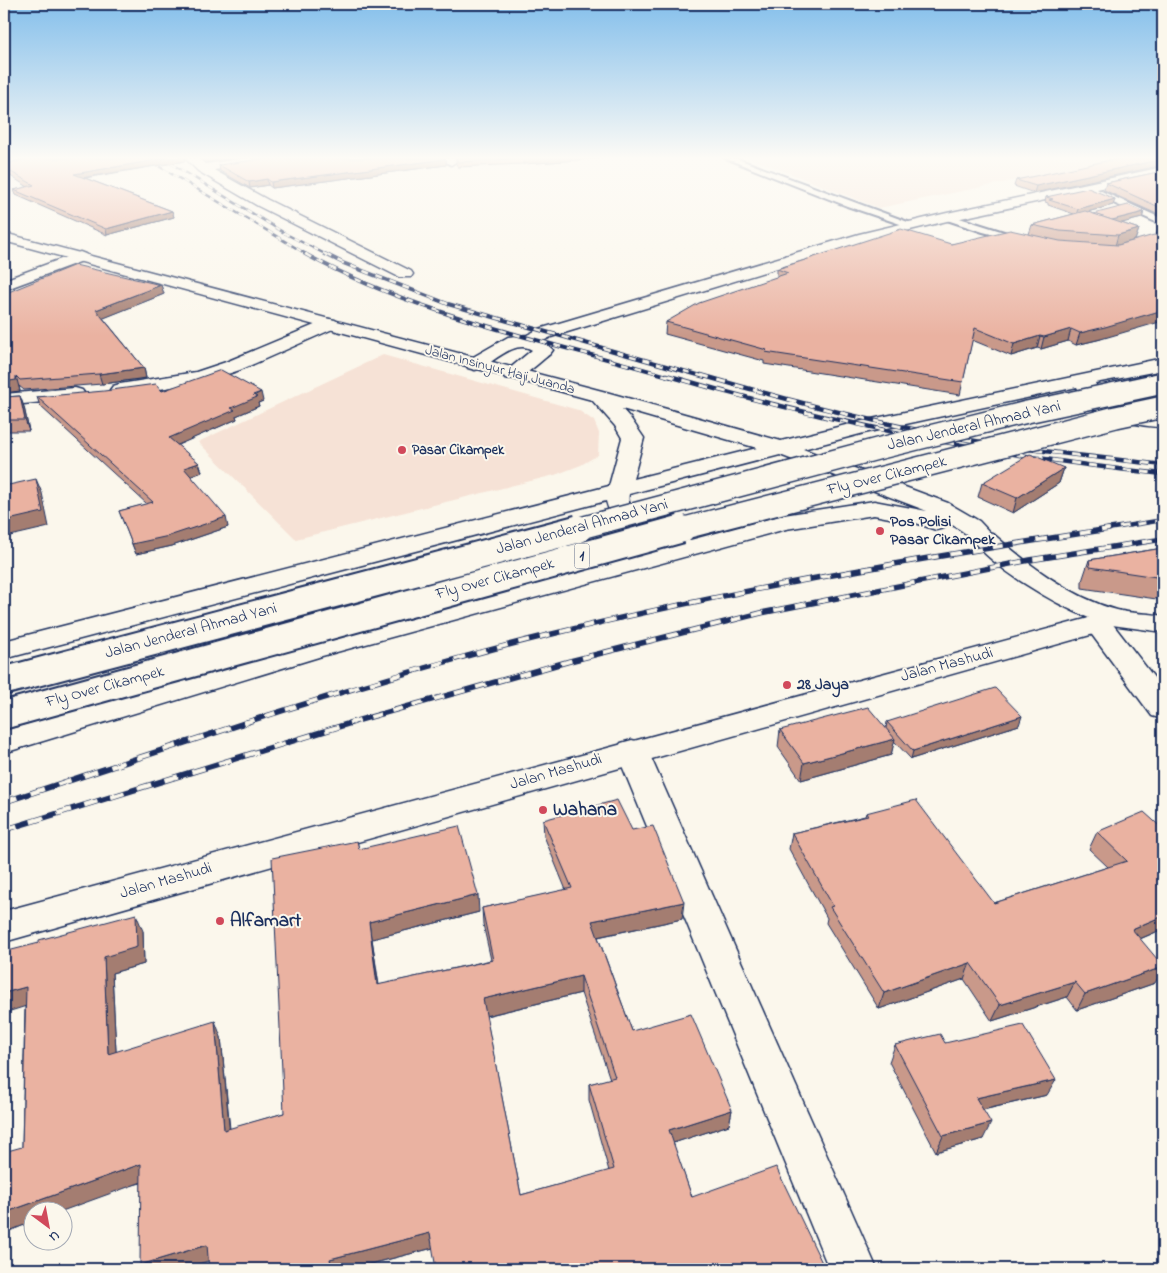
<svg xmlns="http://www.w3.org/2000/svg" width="1167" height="1273" font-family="'Indie Flower',sans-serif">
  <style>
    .built { fill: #f6e2d6 }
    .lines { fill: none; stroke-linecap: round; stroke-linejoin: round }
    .service-casing { stroke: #1b2f5e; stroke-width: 4 }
    .minor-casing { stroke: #1b2f5e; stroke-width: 3 }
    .tertiary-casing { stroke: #1b2f5e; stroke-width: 3 }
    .trunk-casing { stroke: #1b2f5e; stroke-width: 3 }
    .service { fill: #fbf7ec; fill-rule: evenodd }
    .minor { fill: #fbf7ec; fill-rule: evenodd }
    .tertiary { fill: #fbf7ec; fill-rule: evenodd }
    .trunk { fill: #fbf7ec; fill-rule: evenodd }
    .rail-far4-casing { stroke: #1b2f5e; stroke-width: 2.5 }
    .rail-far3-casing { stroke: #1b2f5e; stroke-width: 4 }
    .rail-far2-casing { stroke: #1b2f5e; stroke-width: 4.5 }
    .rail-far1-casing { stroke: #1b2f5e; stroke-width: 5.5 }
    .rail-casing { stroke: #1b2f5e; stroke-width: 6 }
    .rail-far4 { stroke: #fbf7ec; stroke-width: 2; stroke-dasharray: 5.5; stroke-linecap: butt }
    .rail-far3 { stroke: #fbf7ec; stroke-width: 2.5; stroke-dasharray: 7; stroke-linecap: butt }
    .rail-far2 { stroke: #fbf7ec; stroke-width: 3; stroke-dasharray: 9; stroke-linecap: butt }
    .rail-far1 { stroke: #fbf7ec; stroke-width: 4; stroke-dasharray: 11; stroke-linecap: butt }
    .rail { stroke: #fbf7ec; stroke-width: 4.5; stroke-dasharray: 14; stroke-linecap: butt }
    .trunk-bridge-far1-casing { stroke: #1b2f5e; stroke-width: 24; stroke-linecap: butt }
    .trunk-bridge-casing { stroke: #1b2f5e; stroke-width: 31; stroke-linecap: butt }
    .trunk-bridge-far1 { stroke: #fbf7ec; stroke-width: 21 }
    .trunk-bridge { stroke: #fbf7ec; stroke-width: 27 }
    .wall { fill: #c9998a; stroke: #1b2f5e; fill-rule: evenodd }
    .shaded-wall { fill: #a47d71; stroke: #1b2f5e }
    .building { fill: #eab2a1; stroke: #1b2f5e; fill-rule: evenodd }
    .poi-dot { fill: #d1495b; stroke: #fbf7ec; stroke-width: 2 }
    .labels { text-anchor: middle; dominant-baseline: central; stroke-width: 4; stroke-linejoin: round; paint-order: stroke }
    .far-street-label { font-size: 14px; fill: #1b2f5e; stroke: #fbf7ec }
    .far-poi-label { font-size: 14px; font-weight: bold; fill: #1b2f5e; stroke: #fbf7ec; text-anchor: start }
    .shield { fill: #fbf7ec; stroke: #5e6b89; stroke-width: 1 }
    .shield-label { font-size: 15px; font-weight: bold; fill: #1b2f5e }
    .street-label { font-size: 16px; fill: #1b2f5e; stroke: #fbf7ec }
    .poi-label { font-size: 16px; font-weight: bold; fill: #1b2f5e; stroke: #fbf7ec; text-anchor: start }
    .near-poi-label { font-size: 19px; font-weight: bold; fill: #1b2f5e; stroke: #fbf7ec; text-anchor: start }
  </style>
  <rect width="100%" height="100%" fill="#fbf7ec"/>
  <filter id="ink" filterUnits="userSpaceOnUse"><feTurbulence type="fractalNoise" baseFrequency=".02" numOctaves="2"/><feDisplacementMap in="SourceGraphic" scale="10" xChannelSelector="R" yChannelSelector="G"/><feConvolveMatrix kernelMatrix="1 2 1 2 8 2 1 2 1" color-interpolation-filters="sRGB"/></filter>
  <g filter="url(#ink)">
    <g class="built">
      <polygon points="750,158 1124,158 879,208"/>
      <polygon points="383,355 578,410 594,421 599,433 598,455 581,465 555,475 296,539 198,442"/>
    </g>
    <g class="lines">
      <g class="service-casing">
        <g id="service">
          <polygon points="725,158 735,158 916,225 909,227 847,206"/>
          <polygon points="1082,185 1088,185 1163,219 1163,227 1160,227 1158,223 1082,189"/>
          <polygon points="944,215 950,215 1023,238 1019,241 983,232 944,219"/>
          <polygon points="1160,230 1163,230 1163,240 1142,247 1138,244 1157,236"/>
        </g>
      </g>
      <g class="minor-casing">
        <g id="minor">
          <polygon points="14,158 34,158 32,161 4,168 4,160"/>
          <polygon points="185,158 198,158 205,164 246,158 275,158 269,162 214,170 268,200 411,271 413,274 411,277 399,277 258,206 198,171"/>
          <polygon points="439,158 454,158 457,161 451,165"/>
          <path d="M1163 167V175L947 221 869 240 551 337 543 341 553 350 550 354C538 363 522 382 505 378L503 374 532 350C517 339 495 360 482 368L475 370 468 368 466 364 468 360 508 337 527 335 539 329 859 234 947 213Z"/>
          <polygon points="80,252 85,254 88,257 85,260 4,290 4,280"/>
          <polygon points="329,319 335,320 338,324 335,328 240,370 206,381 120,396 113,394 110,390 113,386 120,384 196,372 226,362"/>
          <polygon points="75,388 82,390 85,394 82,398 4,406 4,394"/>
          <polygon points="1098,616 1108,618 1163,689 1163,719 1152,716 1084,624 1088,618"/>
          <polygon points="632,740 643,743 648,751 877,1269 829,1269 616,751 621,743"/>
        </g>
      </g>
      <g class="tertiary-casing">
        <path id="tertiary" d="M983 531 992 533C1028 564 1070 597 1117 610 1132 614 1148 613 1163 616V632L1112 625 1108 630 4 942V911L1089 618C1055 604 992 568 971 538L974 533Z"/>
      </g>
      <g class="trunk-casing">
        <path id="trunk" d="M4 233 606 392 781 441 862 421 1163 358V370L1095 383C1106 409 1138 414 1163 415V427C1143 427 1101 419 1087 404 1083 400 1080 393 1077 387L864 433 803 449 948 503 979 521 995 538 992 543C974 548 975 540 962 531 958 528 952 525 947 522L944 528 936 530 916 523 874 515 786 529 322 656 4 753V731L302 644 667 546C641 540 613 530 606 501L4 659V641L609 486 622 438 615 426 592 400 4 241ZM622 409 757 448 633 479 644 438 631 419ZM780 455 927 511 874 501 784 515 683 542 684 540 681 535C663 530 624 520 629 494Z"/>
      </g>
      <use href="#service" class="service"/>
      <use href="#minor" class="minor"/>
      <use href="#tertiary" class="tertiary"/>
      <use href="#trunk" class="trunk"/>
      <g class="rail-far4-casing">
        <g id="rail-far4">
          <polyline points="145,158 308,255"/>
          <polyline points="162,158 286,234 327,255"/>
        </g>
      </g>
      <g class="rail-far3-casing">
        <g id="rail-far3">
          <path d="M305 254C418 316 548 341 671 377"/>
          <polyline points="325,254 343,263 448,304 705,377"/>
        </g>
      </g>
      <g class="rail-far2-casing">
        <g id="rail-far2">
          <path d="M666 375C829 423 994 456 1163 474"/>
          <path d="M701 375C797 403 894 428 993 444 1049 453 1106 458 1163 465"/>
          <polyline points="1101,530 1163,520"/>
        </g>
      </g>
      <g class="rail-far1-casing">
        <g id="rail-far1">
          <path d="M244 723C344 691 445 660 548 635 732 590 921 558 1109 529"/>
          <polyline points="349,723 570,661 761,613 1030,560 1163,539"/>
        </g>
      </g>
      <g class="rail-casing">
        <g id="rail">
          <polyline points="4,802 248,722"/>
          <polyline points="4,830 354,722"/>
        </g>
      </g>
      <use href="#rail-far4" class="rail-far4"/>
      <use href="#rail-far3" class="rail-far3"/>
      <use href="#rail-far2" class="rail-far2"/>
      <use href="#rail-far1" class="rail-far1"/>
      <use href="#rail" class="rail"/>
      <g class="trunk-bridge-far1-casing">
        <g id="trunk-bridge-far1">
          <polyline points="573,530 881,448 1027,412 1163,383"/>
          <polyline points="677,530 1116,417 1163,407"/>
        </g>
      </g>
      <g class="trunk-bridge-casing">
        <g id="trunk-bridge">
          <polyline points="4,681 578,529"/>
          <polyline points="4,715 681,529"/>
        </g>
      </g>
      <use href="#trunk-bridge-far1" class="trunk-bridge-far1"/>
      <use href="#trunk-bridge" class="trunk-bridge"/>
    </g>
    <g class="wall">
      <polygon points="200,158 234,158 206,162"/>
      <polygon points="456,158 604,158 523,164 458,167 456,164"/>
      <polygon points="1163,158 1163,166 1163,165 1034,193 1014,186 1016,180"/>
      <polygon points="446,159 446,165 272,188 268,185 250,188 220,171 219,165"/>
      <polygon points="185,161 85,178 172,211 174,217 107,235 16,195 14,190 28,187 4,172 4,164"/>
      <polygon points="1163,171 1163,212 1157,214 1104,190 1106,183"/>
      <polygon points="1046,197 1115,199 1113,205 1087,212 1093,214 1144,212 1142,218 1121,223 1139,229 1101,339 1076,345 1068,341 1041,349 1037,348 1011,356 972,340 960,395 764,364 764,361 665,334 666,322 777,277 777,269 951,244 1029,234 1032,225 1074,214 1048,205 1048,203 1045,202"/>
      <polygon points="161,285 164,294 103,318 144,368 146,378 102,384 24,390 19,386 20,391 4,393 6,293"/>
      <polygon points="162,391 263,401 258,403 259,406 236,416 237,419 177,445 199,463 202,472 191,476 228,527 172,546 136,554 119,511 147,504 40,406 37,397"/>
      <polygon points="20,396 24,407 29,431 4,431 4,397"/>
      <polygon points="1064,468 1059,483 1013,513 978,497 982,483"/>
      <polygon points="1163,548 1163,600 1082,588 1082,581 1089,560"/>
      <polygon points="887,722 1019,725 911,759 894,741 891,755 801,780 778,747 780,730 886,728"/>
      <polygon points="866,813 994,903 1108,867 1089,849 1097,832 1163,829 1163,929 1140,939 1155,983 1077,1010 1067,997 992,1021 964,979 879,1009 826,923 827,918 789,849 792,833 865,816"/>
      <path d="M543 820 632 830 682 919 598 937 632 1031 732 1110 729 1125 673 1143 692 1197 825 1269 433 1248 351 1269 208 1261 182 1269H143L141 1183 32 1210V1222L4 1233 22 1147 25 1006 143 931 144 964 112 973 116 1052 221 1037 230 1129 284 1113 357 841 359 849 479 912 372 939 379 985 491 960 483 924 482 908 566 890 544 836ZM581 993 610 1079 589 1084V1100L609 1171 521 1195 486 1016Z"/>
      <polygon points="945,1043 1047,1095 983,1110 983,1139 936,1152 889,1062 895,1045"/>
    </g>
    <g class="shaded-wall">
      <polygon points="168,158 184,158 185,161 75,179 74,174"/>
      <polygon points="205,158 234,158 206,162"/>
      <polygon points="523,158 604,158 523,164"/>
      <polygon points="446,159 446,165 272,188 271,182"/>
      <polygon points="1163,159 1163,165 1034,193 1036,186"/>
      <polygon points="267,179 268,185 250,188 249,182"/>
      <polygon points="1115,199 1113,205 1076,215 1078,209"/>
      <polygon points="1163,206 1163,212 1157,214 1159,207"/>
      <polygon points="172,211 174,217 107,235 106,229"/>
      <polygon points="1144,212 1142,218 1110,226 1112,220"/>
      <polygon points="1139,229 1135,240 1115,246 1118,235"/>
      <polygon points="161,285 164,294 99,320 96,310"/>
      <polygon points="1163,310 1163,321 1101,339 1076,345 1080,333"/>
      <polygon points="1071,329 1068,341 1041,349 1044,337"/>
      <polygon points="1040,336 1037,348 1011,356 1014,344"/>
      <polygon points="144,368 146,378 102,384 99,374"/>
      <polygon points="16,376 20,391 4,393 4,382"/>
      <polygon points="261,392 263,401 258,403 259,406 236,416 237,419 171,448 169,438 231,408"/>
      <polygon points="20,396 24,407 29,431 25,420"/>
      <polygon points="199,463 202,472 187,478 184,468"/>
      <polygon points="1064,468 1059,483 1013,513 1017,498"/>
      <polygon points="36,479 42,493 49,527 6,537 4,530 4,521"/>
      <polygon points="226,517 228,527 172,546 136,554 132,544"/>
      <polygon points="1022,716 1019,725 911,759 913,751"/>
      <polygon points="895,739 891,755 801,780 804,763"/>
      <polygon points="478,895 479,912 372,939 381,1002 377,985 369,922"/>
      <polygon points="684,902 682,919 592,938 592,921"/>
      <polygon points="136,914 143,931 144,964 112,973 117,1070 108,1054 104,957"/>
      <polygon points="1163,916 1163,929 1123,946 1132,929"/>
      <polygon points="970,963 964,979 879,1009 884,993"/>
      <polygon points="1163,967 1163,969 1155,983 1077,1010 1085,994"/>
      <polygon points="581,976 581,993 485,1016 483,999"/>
      <polygon points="1075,982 1067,997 992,1021 1000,1005"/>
      <polygon points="26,987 36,1003 4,1013 4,993"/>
      <polygon points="215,1021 221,1037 231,1146 224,1130"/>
      <polygon points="1056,1080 1047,1095 969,1113 976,1098"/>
      <polygon points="732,1110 729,1125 667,1145 669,1130"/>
      <polygon points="991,1123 983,1139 936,1152 943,1136"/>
      <polygon points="141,1164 150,1179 62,1211 62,1210 32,1210 32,1222 4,1233 4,1213"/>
      <polygon points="430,1233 433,1248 351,1269 332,1269 330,1259"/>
      <polygon points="207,1245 215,1259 182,1269 143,1269 140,1265"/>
    </g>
    <g class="building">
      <polygon points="29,158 168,158 74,174 172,211 106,229 14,190 34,185 4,168 4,164"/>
      <polygon points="268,158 444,158 446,159 271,182 267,179 249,182 219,165"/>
      <polygon points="456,158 531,158 458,162"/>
      <polygon points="1120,158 1163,158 1163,159 1036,186 1016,180"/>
      <polygon points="1163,171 1163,206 1159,207 1106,183"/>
      <polygon points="1088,188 1115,199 1078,209 1049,200 1053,199 1046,197"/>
      <polygon points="1128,205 1144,212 1112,220 1093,214"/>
      <polygon points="1085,211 1139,229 1118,235 1060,231 1032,225"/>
      <polygon points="901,229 951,244 1010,230 1060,241 1118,245 1154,235 1163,238 1163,310 1105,327 1080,333 1071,329 1044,337 1040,336 1014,344 975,328 963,382 765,352 767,350 666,322 699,303 788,273 777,269"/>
      <polygon points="75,265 161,285 96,310 144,368 99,374 20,380 16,376 16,380 4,382 4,295 7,294 6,293"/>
      <polygon points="221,370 261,392 253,395 257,397 231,408 235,410 169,438 199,463 184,468 226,517 169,536 132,544 119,511 153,502 37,397 104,391 156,384 162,391"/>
      <polygon points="20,396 25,420 4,420 4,397"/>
      <polygon points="1030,454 1064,468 1017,498 982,483"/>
      <polygon points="36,479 43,512 4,521 4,486"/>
      <polygon points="1163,548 1163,578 1090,567 1089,560"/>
      <polygon points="995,688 1022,716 913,751 887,722"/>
      <polygon points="868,707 895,739 804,763 780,730"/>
      <path d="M617 800 632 830 653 826 684 902 592 921 632 1031 691 1014 732 1110 669 1130 692 1197 776 1167 825 1269H436L430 1233 330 1259 332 1269H209L207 1245 140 1265 141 1164 4 1213V1152L22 1147 26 987 4 993V952L39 943V940L136 914 137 947 104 957 108 1054 215 1021 224 1130 284 1113 272 858 357 841 359 849 459 826 478 895 369 922 377 985 493 960 482 908 572 888 543 820ZM581 976 615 1077 589 1084 614 1169 521 1195 483 999Z"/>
      <polygon points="916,800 994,903 1127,861 1097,832 1144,812 1163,829 1163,916 1132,929 1163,966 1163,967 1085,994 1075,982 1000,1005 970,963 884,993 830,907 833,906 792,833 868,816 866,813"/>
      <polygon points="1023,1025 1056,1080 976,1098 991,1123 943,1136 895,1045 940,1034 945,1043"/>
    </g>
  </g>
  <linearGradient id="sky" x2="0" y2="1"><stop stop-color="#84bfeb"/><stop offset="0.47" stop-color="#fdfbf6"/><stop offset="1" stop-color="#fdfbf6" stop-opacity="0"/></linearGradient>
  <rect width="1167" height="336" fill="url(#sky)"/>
  <g class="poi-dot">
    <circle cx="402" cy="450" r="5"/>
    <circle cx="880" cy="531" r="5"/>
    <circle cx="787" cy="685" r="5"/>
    <circle cx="543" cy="810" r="5"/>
    <circle cx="220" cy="921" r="5"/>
  </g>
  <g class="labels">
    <g class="far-street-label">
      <text transform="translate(500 370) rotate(15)">Jalan Insinyur Haji Juanda</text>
    </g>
    <g class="far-poi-label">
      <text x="412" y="450">Pasar Cikampek</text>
    </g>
    <rect class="shield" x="574.5" y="543.5" width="15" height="25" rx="4"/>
    <g class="shield-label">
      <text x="582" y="556">1</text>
    </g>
    <g class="street-label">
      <text transform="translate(974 426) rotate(-13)">Jalan Jenderal Ahmad Yani</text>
      <text transform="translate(887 476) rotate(-14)">Fly Over Cikampek</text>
      <text transform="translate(582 527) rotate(-15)">Jalan Jenderal Ahmad Yani</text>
      <text transform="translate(495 579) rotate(-15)">Fly Over Cikampek</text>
      <text transform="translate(191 631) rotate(-15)">Jalan Jenderal Ahmad Yani</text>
      <text transform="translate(947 665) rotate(-15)">Jalan Mashudi</text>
      <text transform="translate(105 687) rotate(-15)">Fly Over Cikampek</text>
      <text transform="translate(556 772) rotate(-16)">Jalan Mashudi</text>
      <text transform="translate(166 881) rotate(-16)">Jalan Mashudi</text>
    </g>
    <g class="poi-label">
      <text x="890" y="522">Pos Polisi<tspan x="890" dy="18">Pasar Cikampek</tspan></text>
      <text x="797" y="685">28 Jaya</text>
    </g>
    <g class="near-poi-label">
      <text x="553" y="810">Wahana</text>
      <text x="230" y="921">Alfamart</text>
    </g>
  </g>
  <rect width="1167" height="1273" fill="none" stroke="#fbf7ec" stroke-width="20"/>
  <rect x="10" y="10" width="1147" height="1253" fill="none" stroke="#1b2f5e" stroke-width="2" filter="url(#ink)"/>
  <g transform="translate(48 1226) rotate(148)"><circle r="24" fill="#fbf7ec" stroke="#a1a7b3"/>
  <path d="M0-4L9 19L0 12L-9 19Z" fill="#d1495b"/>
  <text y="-8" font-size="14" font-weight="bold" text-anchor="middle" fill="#1b2f5e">U</text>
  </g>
</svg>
